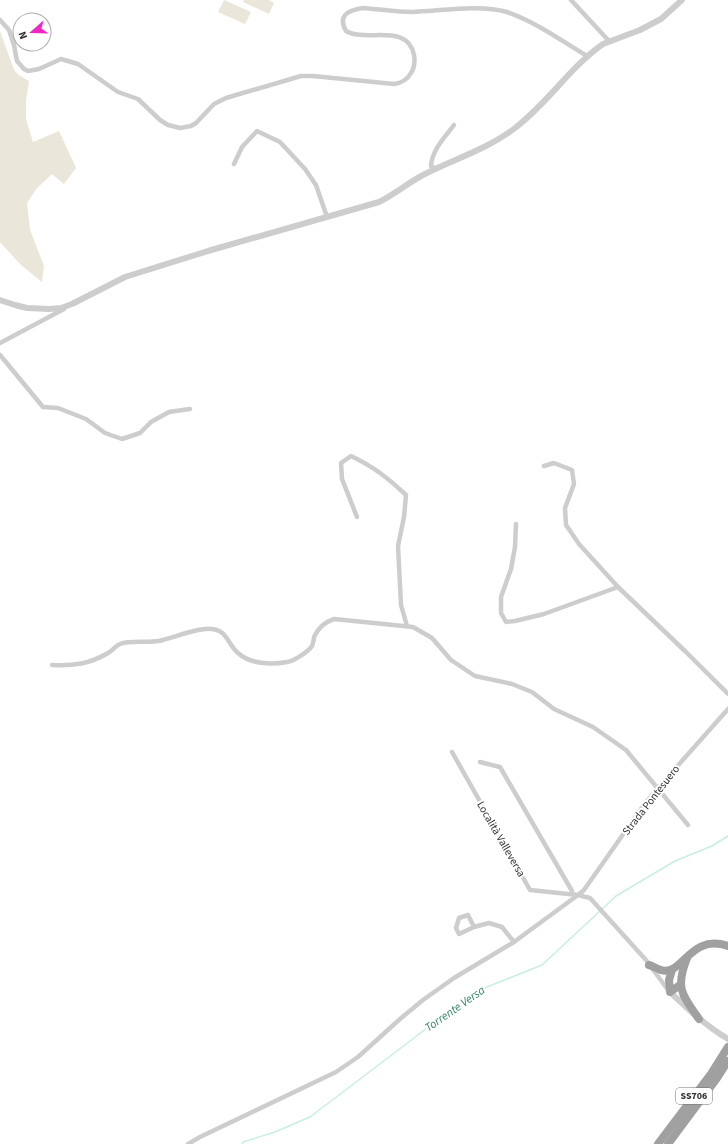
<svg xmlns="http://www.w3.org/2000/svg" width="728" height="1144" font-family="'Source Sans 3',sans-serif">
  <style>
    .green { fill: #eae6da }
    .lines { fill: none; stroke-linecap: round; stroke-linejoin: round }
    .stream { stroke: #c8eee2; stroke-width: 1.5 }
    .minor { stroke: #cdcdcd; stroke-width: 4.5 }
    .tertiary { stroke: #cdcdcd; stroke-width: 6 }
    .trunk { stroke: #a0a0a0; stroke-width: 8 }
    .labels { text-anchor: middle; dominant-baseline: central; stroke-width: 4; stroke-linejoin: round; paint-order: stroke }
    .shield { fill: #fff; stroke: #6e6e6e; stroke-width: 1 }
    .shield-label { font-size: 10px; font-weight: bold; fill: #303030 }
    .street-label { font-size: 11px; fill: #303030; stroke: #fff }
    .water-label { font-size: 12px; font-style: italic; fill: #328369; stroke: #fff }
  </style>
  <rect width="100%" height="100%" fill="#fff"/>
  <g class="green">
    <polygon points="224,0 251,12 245,24 218,12"/>
    <polygon points="244,0 269,0 274,3 269,14 243,2"/>
    <polygon points="0,31 14,70 19,75 29,81 26,100 26,119 33,142 59,131 76,168 64,184 52,174 37,188 27,203 30,230 44,266 42,282 21,265 0,242"/>
  </g>
  <g class="lines">
    <polyline class="stream" points="242,1144 243,1142 275,1132 310,1117 431,1025 487,987 542,965 616,896 675,861 712,846 728,836"/>
    <g class="minor">
      <polyline points="571,0 609,41"/>
      <path d="M0 20 9 30 14 45 17 61 24 69 28 71 39 69 61 59 78 64 118 92 138 99 160 120 168 125 180 128 191 126 196 123 214 104 226 98 301 76H313L394 84C402 83 407 80 411 73 415 67 415 61 414 55 408 22 366 43 346 31 337 15 349 10 363 8 379 9 396 12 412 12 440 11 480 4 507 12 536 22 562 41 587 56"/>
      <polyline points="234,164 242,147 257,131 280,142 305,169 316,185 327,217"/>
      <path d="M436 169 431 166C432 150 445 137 454 125"/>
      <polyline points="0,343 64,309"/>
      <polyline points="0,355 43,407 58,408 86,419 105,433 122,439 140,433 151,422 169,412 190,409"/>
      <polyline points="544,466 554,463 572,470 574,484 565,508 566,525 579,544 618,587 686,652 728,694"/>
      <path d="M357 517 342 479 341 463 351 456C374 467 388 478 406 495L404 517 398 546 401 605 407 626"/>
      <polyline points="516,524 515,547 511,569 501,597 501,613 506,622 515,621 544,614 618,587"/>
      <path d="M52 665C73 666 90 664 108 653 112 651 115 646 120 644 129 640 148 643 159 641 174 638 198 627 212 629 227 630 228 645 238 653 250 664 271 665 287 662 294 661 308 652 312 646 313 643 314 640 314 637 318 628 325 622 334 619L413 627 432 638 451 660 475 676 512 684 532 692 554 709 593 727 626 750 688 825"/>
      <polyline points="452,752 530,890 578,895 590,898 646,960 668,990"/>
      <polyline points="480,762 500,767 572,891 572,894"/>
      <polyline points="474,927 459,934 456,928 459,918 468,915 474,927 489,923 502,927 514,942"/>
      <polyline points="188,1144 200,1137 336,1072 358,1057 400,1019 423,1000 454,978 514,942 578,895 584,890 643,806 658,788 728,709"/>
    </g>
    <g class="tertiary">
      <path d="M0 300 15 305 27 308 49 309 61 308 72 304 125 277 208 251 379 202C395 194 408 183 423 175 454 159 488 149 515 128 548 103 570 67 603 44L640 30 661 19 682 0"/>
      <path d="M670 992C688 1009 706 1026 728 1039"/>
    </g>
    <g class="trunk">
      <path d="M687 958C675 988 682 995 699 1019"/>
      <path d="M649 965C653 966 657 969 661 970 683 977 689 933 728 946"/>
      <polyline points="672,970 669,980 670,992 680,985"/>
      <polyline points="658,1144 711,1074 728,1047"/>
      <polyline points="668,1144 717,1078 728,1061"/>
    </g>
  </g>
  <g class="labels">
    <rect class="shield" x="676" y="1088" width="36" height="16" rx="3"/>
    <g class="shield-label">
      <text x="694" y="1096">SS706</text>
    </g>
    <g class="street-label">
      <text transform="translate(651 800) rotate(-52)">Strada Pontesuero</text>
      <text transform="translate(501 839) rotate(60)">Località Valleversa</text>
    </g>
    <g class="water-label">
      <text transform="translate(455 1009) rotate(-35)">Torrente Versa</text>
    </g>
  </g>
  <g transform="translate(32 32) rotate(250)"><circle r="19" fill="#ffffff" stroke="#acacac"/>
  <path d="M0-3L7 15L0 10L-7 15Z" fill="#f028c3"/>
  <text y="-6" font-size="11" font-weight="bold" text-anchor="middle" fill="#303030">N</text>
  </g>
</svg>
